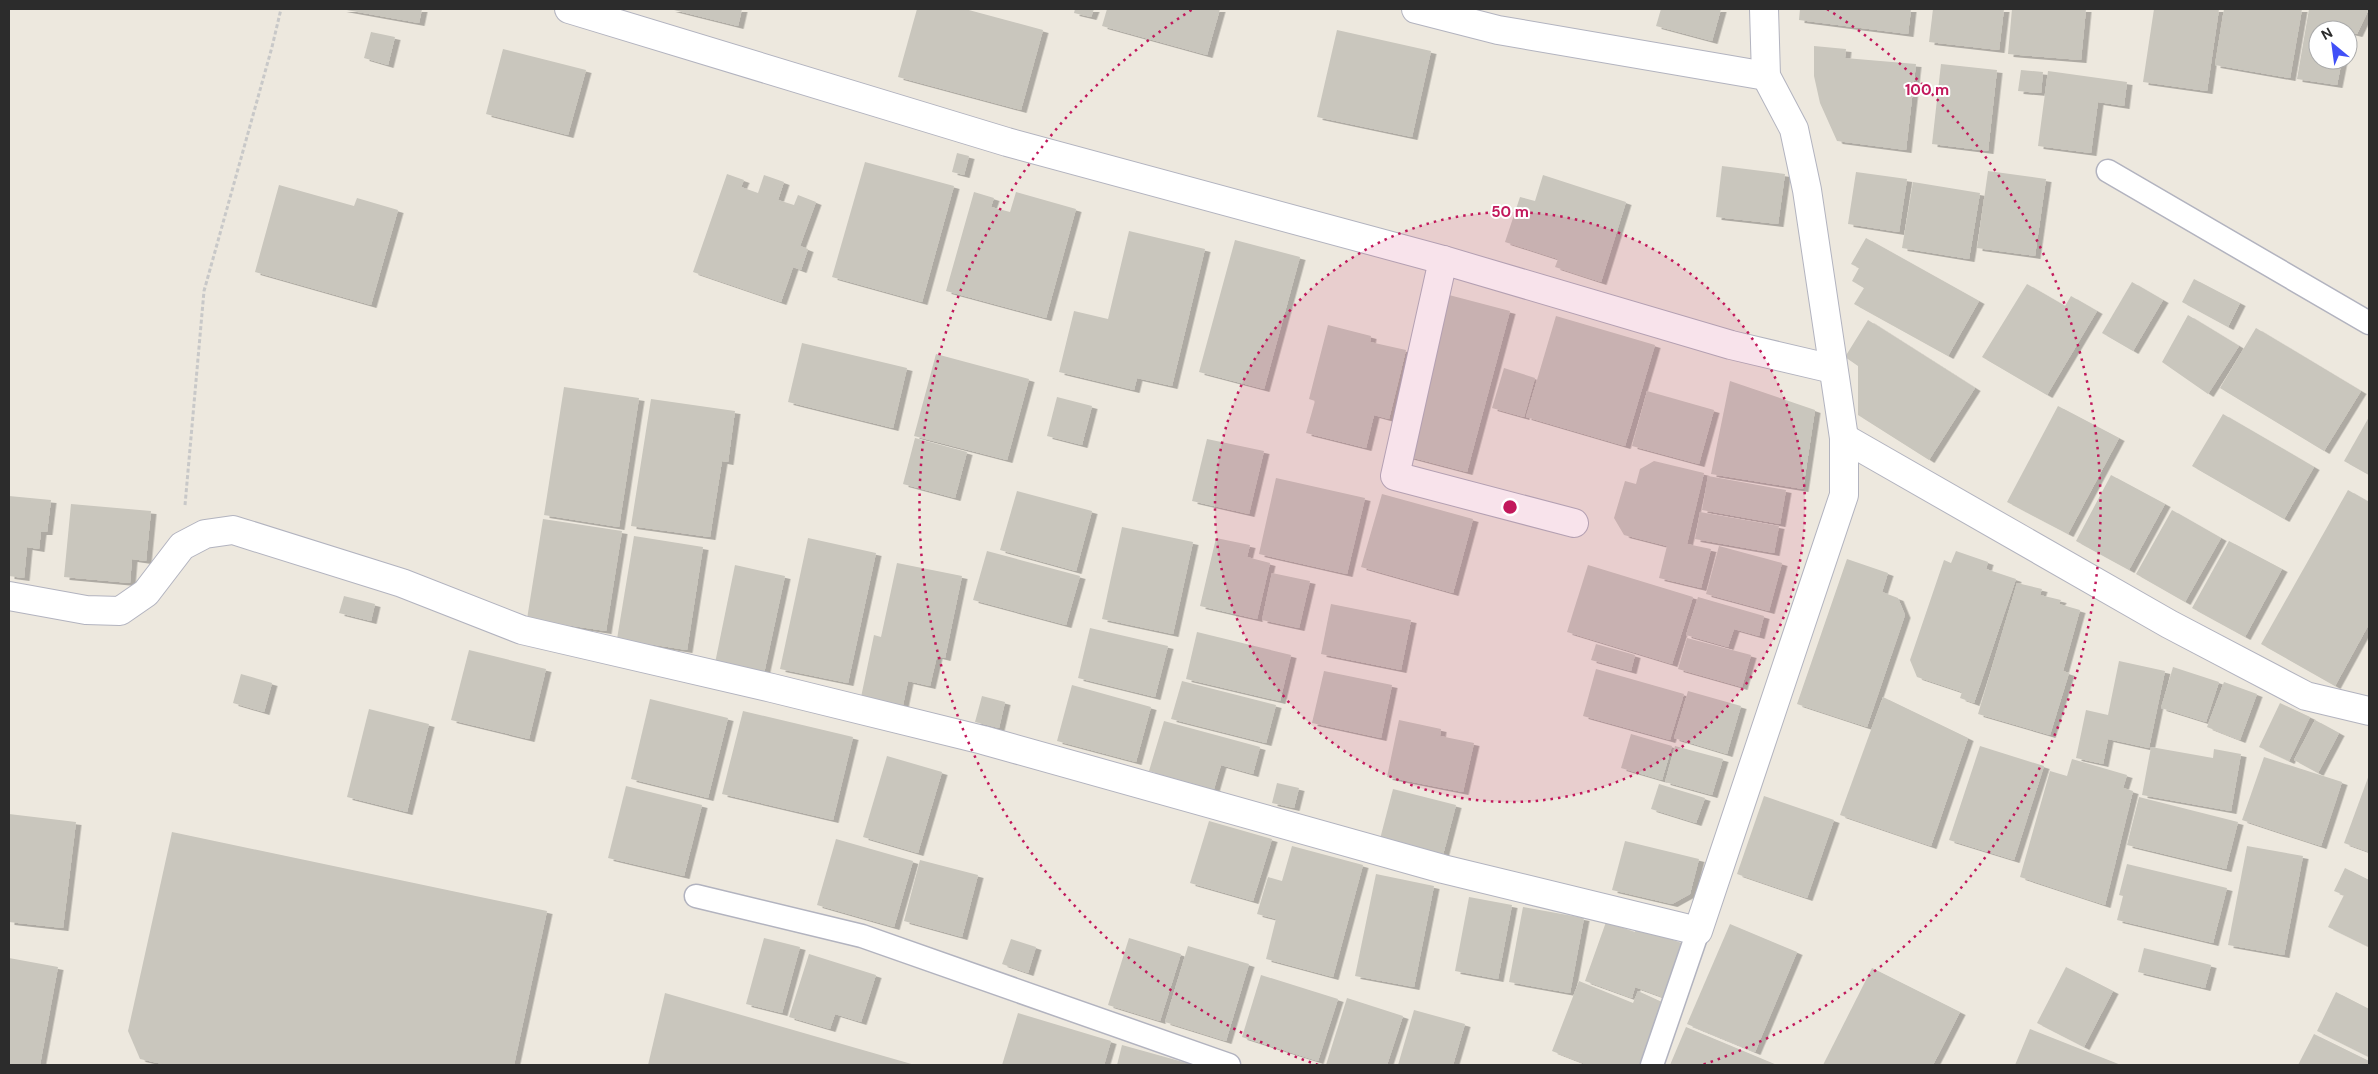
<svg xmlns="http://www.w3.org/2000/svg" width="2378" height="1074" font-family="'DM Sans',sans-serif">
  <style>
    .building { fill: #c9c6bd; filter: url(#shadow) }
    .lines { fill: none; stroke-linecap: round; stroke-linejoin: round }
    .lane-casing { stroke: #b2b3bf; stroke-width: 25 }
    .street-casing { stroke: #b2b3bf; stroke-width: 30 }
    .path { stroke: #c8c8c8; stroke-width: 3; stroke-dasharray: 4 2.5; stroke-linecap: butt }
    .lane { stroke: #fff; stroke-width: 22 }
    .street { stroke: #fff; stroke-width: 28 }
    .ring { fill: none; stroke: #c2185b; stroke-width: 2.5; stroke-dasharray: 2.5 5 }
    .centre { fill: #c2185b; stroke: #fff; stroke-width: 2.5 }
    .ring-label { font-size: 15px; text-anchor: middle; font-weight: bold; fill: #c2185b; stroke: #fff; stroke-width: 4; stroke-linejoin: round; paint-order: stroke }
  </style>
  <defs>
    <filter id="shadow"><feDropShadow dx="5.5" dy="3" stdDeviation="0" flood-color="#0004"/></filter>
  </defs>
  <rect width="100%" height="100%" fill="#ede8de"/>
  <g class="building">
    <polygon points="341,9 422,9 419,23"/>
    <polygon points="670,9 742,9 738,26"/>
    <polygon points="917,9 965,9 1043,30 1021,110 898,77"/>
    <polygon points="1075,9 1094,9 1091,17 1074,13"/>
    <polygon points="1107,9 1220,9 1207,55 1102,26"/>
    <polygon points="1661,9 1721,9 1712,41 1656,26"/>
    <polygon points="1800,9 1911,9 1908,34 1799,20"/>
    <polygon points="1933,9 2004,9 1999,50 1929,42"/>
    <polygon points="2012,9 2086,9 2081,60 2008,54"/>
    <polygon points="2154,9 2219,9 2207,91 2143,82"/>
    <polygon points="2224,9 2302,9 2290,78 2215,65"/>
    <polygon points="2309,9 2369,9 2357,34 2348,32 2348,30 2318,30 2318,60 2342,60 2337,85 2297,79"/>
    <polygon points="1337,30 1431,51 1412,137 1317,117"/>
    <polygon points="371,32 395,37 388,65 364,58"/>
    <polygon points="1814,46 1846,49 1845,58 1916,64 1906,150 1837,141 1820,103 1814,76"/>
    <polygon points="503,49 586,70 568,135 486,114"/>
    <polygon points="1941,64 1997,70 1988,151 1932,144"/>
    <polygon points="2021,70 2043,72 2041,93 2018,91"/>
    <polygon points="2048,71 2127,82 2124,106 2098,102 2091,153 2038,146"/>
    <polygon points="957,153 969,156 964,175 952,172"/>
    <polygon points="865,162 954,186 922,302 832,277"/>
    <polygon points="1722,166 1785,174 1778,224 1716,217"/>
    <polygon points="1988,171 2046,179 2035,256 1977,248"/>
    <polygon points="1856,172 1907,179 1899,232 1848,224"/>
    <polygon points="727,174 744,180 741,187 758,193 764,175 784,182 778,200 794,205 798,195 816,202 800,246 808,249 801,270 793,267 781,302 693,272"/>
    <polygon points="1543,175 1626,202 1601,282 1555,267 1558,259 1505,242 1520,197 1535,201"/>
    <polygon points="1913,182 1980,193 1969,259 1902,248"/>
    <polygon points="279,185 354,206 357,198 398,210 371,305 255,272"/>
    <polygon points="974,192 994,198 991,207 1010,212 1016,192 1076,209 1046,318 946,291"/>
    <polygon points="1129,231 1205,249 1172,386 1137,378 1134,390 1059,372 1074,311 1108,319"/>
    <polygon points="1866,238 1979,301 1948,356 1854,304 1864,288 1852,281 1859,268 1851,264"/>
    <polygon points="1235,240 1300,257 1264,389 1199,372"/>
    <polygon points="2194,279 2240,303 2228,327 2182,302"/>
    <polygon points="2132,282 2163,300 2133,351 2102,333"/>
    <polygon points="2027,284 2065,306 2071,296 2097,311 2047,395 1982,357"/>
    <polygon points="1449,295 1510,311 1467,472 1406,456"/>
    <polygon points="2188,315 2239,346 2208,394 2162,362"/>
    <polygon points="1556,316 1655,345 1625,446 1526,417"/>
    <polygon points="1868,320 1975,388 1929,460 1858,415 1858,366 1845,357"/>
    <polygon points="1328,325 1371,336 1370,342 1406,350 1389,419 1374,415 1366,448 1306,433 1315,401 1309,399"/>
    <polygon points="2256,328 2361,391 2324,451 2220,388"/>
    <polygon points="802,343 907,368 893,428 788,402"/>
    <polygon points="936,354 1029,379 1007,460 914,436"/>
    <polygon points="1504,368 1535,378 1524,417 1492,408"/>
    <polygon points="1730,381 1815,410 1803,489 1711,474"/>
    <polygon points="564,387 639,398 619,527 544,515"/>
    <polygon points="1647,391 1714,410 1699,464 1632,446"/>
    <polygon points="1057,397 1092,406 1082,445 1047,436"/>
    <polygon points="651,399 735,411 728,462 722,461 710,537 631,526"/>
    <polygon points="2058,406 2119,438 2068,534 2007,502"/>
    <polygon points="2223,414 2314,467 2284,519 2192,466"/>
    <polygon points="2369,417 2369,475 2344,461"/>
    <polygon points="915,438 967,452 955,498 903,484"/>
    <polygon points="1207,439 1264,451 1249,514 1192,501"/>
    <polygon points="1654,461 1704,473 1687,544 1711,549 1701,588 1659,578 1667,546 1624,535 1614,518 1625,481 1636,484 1640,469"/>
    <polygon points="2111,475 2165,504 2129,570 2076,541"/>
    <polygon points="1708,476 1786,490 1780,524 1702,510"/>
    <polygon points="1276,478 1365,498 1347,574 1259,554"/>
    <polygon points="2348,490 2369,502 2369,624 2335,686 2261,644"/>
    <polygon points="1017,491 1092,511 1076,571 1000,550"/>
    <polygon points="1382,494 1473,519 1453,593 1361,567"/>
    <polygon points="9,496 51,500 47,532 41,532 39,549 27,547 24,578 9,576"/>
    <polygon points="71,504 151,511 146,561 132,559 130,583 64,577"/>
    <polygon points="2172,510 2221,538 2185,602 2136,574"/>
    <polygon points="1700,512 1779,526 1774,553 1695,539"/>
    <polygon points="543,519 622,531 606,631 527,619"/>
    <polygon points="1122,527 1193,542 1173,634 1102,619"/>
    <polygon points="634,536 703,547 687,650 617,639"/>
    <polygon points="808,538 876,553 848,683 780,669"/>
    <polygon points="1216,538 1250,545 1247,557 1270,563 1257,619 1200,606"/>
    <polygon points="2229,541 2282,569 2245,637 2192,608"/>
    <polygon points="1719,546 1782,563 1769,611 1706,594"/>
    <polygon points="987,551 1080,576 1066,625 973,600"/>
    <polygon points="1956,551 1988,562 1986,569 2016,579 1974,703 1960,698 1962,692 1917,677 1910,660 1944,560 1951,563"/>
    <polygon points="1847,559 1888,573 1882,592 1898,598 1905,615 1867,727 1797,704"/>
    <polygon points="897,563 962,576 945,658 937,656 930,686 908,681 902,710 860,702 874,635 881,637"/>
    <polygon points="735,565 785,576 763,678 714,668"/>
    <polygon points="1588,565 1693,597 1672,664 1567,632"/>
    <polygon points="1272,573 1310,581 1299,628 1262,620"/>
    <polygon points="2017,583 2042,589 2040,595 2061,600 2059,604 2080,610 2063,671 2069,673 2050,735 1978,714"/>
    <polygon points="344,596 375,604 371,621 339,613"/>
    <polygon points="1698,597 1764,616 1759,636 1734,629 1728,647 1686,635"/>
    <polygon points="1331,604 1411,620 1401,670 1321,654"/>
    <polygon points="1090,628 1168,646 1155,697 1078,678"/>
    <polygon points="1197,632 1291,655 1280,701 1186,679"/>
    <polygon points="1687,638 1751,655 1742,687 1678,669"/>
    <polygon points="1596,644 1635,655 1631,671 1591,660"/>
    <polygon points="469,650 546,669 529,739 451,720"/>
    <polygon points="2119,661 2165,671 2149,748 2108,739 2103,764 2076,758 2086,710 2108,715"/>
    <polygon points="2173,667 2219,682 2206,722 2161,708"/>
    <polygon points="1596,669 1684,694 1670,740 1583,716"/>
    <polygon points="1324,671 1392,685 1381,738 1312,723"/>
    <polygon points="241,674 272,683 264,712 233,703"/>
    <polygon points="1182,681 1276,705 1266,743 1171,719"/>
    <polygon points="2224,682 2257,694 2240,740 2207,727"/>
    <polygon points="1072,685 1151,707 1136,762 1057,741"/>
    <polygon points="1688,691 1741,706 1727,754 1674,738"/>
    <polygon points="982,696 1005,702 999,728 975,722"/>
    <polygon points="1883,697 1968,738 1931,846 1840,815"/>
    <polygon points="650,699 728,718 708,798 631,779"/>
    <polygon points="2280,703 2310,717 2289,761 2259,747"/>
    <polygon points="369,709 429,724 407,812 347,797"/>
    <polygon points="743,711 853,737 833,820 722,794"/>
    <polygon points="1399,720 1441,729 1440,736 1474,743 1463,792 1387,777"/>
    <polygon points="2315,720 2339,733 2318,773 2294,760"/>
    <polygon points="1164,721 1260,747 1253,774 1221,765 1214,789 1149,771"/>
    <polygon points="1631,734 1672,746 1662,780 1621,768"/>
    <polygon points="1675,746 1723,759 1712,795 1665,782"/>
    <polygon points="1980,746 2044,766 2014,860 1949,840"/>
    <polygon points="2151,747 2213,758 2214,749 2241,754 2231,811 2142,795"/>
    <polygon points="887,756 942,772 918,853 863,837"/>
    <polygon points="2264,757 2342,782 2321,846 2242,820"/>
    <polygon points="2072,759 2127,775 2123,788 2133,791 2105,905 2020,877 2050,771 2067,776"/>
    <polygon points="2369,775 2369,852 2344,843"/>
    <polygon points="1277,783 1299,788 1294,808 1272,803"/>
    <polygon points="1659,784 1705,798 1696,823 1651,809"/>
    <polygon points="626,786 702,805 684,876 608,858"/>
    <polygon points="1393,789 1456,805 1443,855 1380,839"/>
    <polygon points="1764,796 1834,820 1807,898 1737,874"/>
    <polygon points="2139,797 2238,822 2226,869 2127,845"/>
    <polygon points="9,814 76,822 63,928 9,922"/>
    <polygon points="1209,821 1272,839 1253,901 1190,883"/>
    <polygon points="172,832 547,911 514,1065 167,1065 140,1059 128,1031"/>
    <polygon points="836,839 913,861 894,927 817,905"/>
    <polygon points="1625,841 1699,859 1690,894 1672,904 1612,890"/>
    <polygon points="1292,846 1363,865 1333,977 1266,959 1276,919 1257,914 1268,877 1282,881"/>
    <polygon points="2247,846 2303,856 2284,955 2228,945"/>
    <polygon points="920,860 978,875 962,937 904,921"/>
    <polygon points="2127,864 2227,888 2213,943 2117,920 2123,896 2119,895"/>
    <polygon points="2345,868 2369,880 2369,947 2328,927 2344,895 2334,891"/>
    <polygon points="1376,874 1434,886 1414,987 1355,976"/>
    <polygon points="1469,897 1512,905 1498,979 1455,971"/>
    <polygon points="1523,907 1584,918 1570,993 1509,982"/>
    <polygon points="1606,922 1635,932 1637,927 1687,945 1668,999 1635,987 1632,998 1585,981"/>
    <polygon points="1730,924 1797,952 1755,1052 1687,1024"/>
    <polygon points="764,938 800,947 782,1013 746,1004"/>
    <polygon points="1129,938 1181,954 1160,1021 1108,1005"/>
    <polygon points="1011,939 1036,947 1028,973 1002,964"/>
    <polygon points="1188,946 1249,964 1226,1041 1165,1022"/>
    <polygon points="2144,948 2211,965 2205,988 2138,972"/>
    <polygon points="809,954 876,975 861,1022 835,1014 830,1029 789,1017"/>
    <polygon points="9,958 58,967 40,1065 9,1065"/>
    <polygon points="2066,967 2113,991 2084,1047 2037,1023"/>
    <polygon points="1872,968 1960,1012 1933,1065 1823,1065"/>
    <polygon points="1261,975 1338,999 1318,1061 1242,1037"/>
    <polygon points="1579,981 1633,1003 1638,991 1664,1003 1639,1065 1588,1065 1552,1051"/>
    <polygon points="2336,992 2369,1009 2369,1057 2317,1031"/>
    <polygon points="665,993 915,1065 648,1065"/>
    <polygon points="1347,998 1403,1016 1387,1065 1326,1065"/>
    <polygon points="1414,1010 1465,1024 1453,1065 1398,1065"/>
    <polygon points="1018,1013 1111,1041 1104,1065 1002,1065"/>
    <polygon points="1686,1027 1777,1065 1670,1065"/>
    <polygon points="2030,1029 2121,1065 2015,1065"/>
    <polygon points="2314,1034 2369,1061 2369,1065 2298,1065"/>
    <polygon points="1122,1045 1194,1065 1117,1065"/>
  </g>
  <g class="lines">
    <g class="lane-casing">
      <g id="lane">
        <polyline points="2108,171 2369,323"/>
        <polyline points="696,896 862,936 1229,1065"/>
        <polyline points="1652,1065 1698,931"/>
      </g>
    </g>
    <g class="street-casing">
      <g id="street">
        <polyline points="569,9 1007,142 1443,260 1731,345 1833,369"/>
        <polyline points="1416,9 1498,30 1766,76"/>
        <polyline points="1443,260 1395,476 1574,523"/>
        <polyline points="1844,438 2169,624 2306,696 2369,711"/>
        <polyline points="9,596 86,610 120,611 146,593 182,546 205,534 233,530 402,583 522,630 772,688 983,740 1443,869 1698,931 1844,495 1844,438 1807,190 1794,129 1766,76 1764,9"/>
      </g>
    </g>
    <polyline class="path" points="185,505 204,291 272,47 281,9"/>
    <use href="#lane" class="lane"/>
    <use href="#street" class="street"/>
  </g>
  <circle cx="1510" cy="507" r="295" fill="#c2185b" fill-opacity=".12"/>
  <g class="ring">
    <circle cx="1510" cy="507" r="295"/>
    <path d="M1318 1065A590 590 0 0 1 1193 9M1827 9A590 590 0 0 1 1702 1065"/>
  </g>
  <circle cx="1510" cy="507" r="8" class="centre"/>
  <g class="ring-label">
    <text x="1927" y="95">100 m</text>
    <text x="1510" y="217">50 m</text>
  </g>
  <rect width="2378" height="1074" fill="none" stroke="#2c2c2c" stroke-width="20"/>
  <g transform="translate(2333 45) rotate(331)"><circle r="24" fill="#ffffff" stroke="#ababab"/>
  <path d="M0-4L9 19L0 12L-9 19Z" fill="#4150f7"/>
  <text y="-8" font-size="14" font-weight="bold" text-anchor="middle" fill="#2c2c2c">N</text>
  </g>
</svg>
